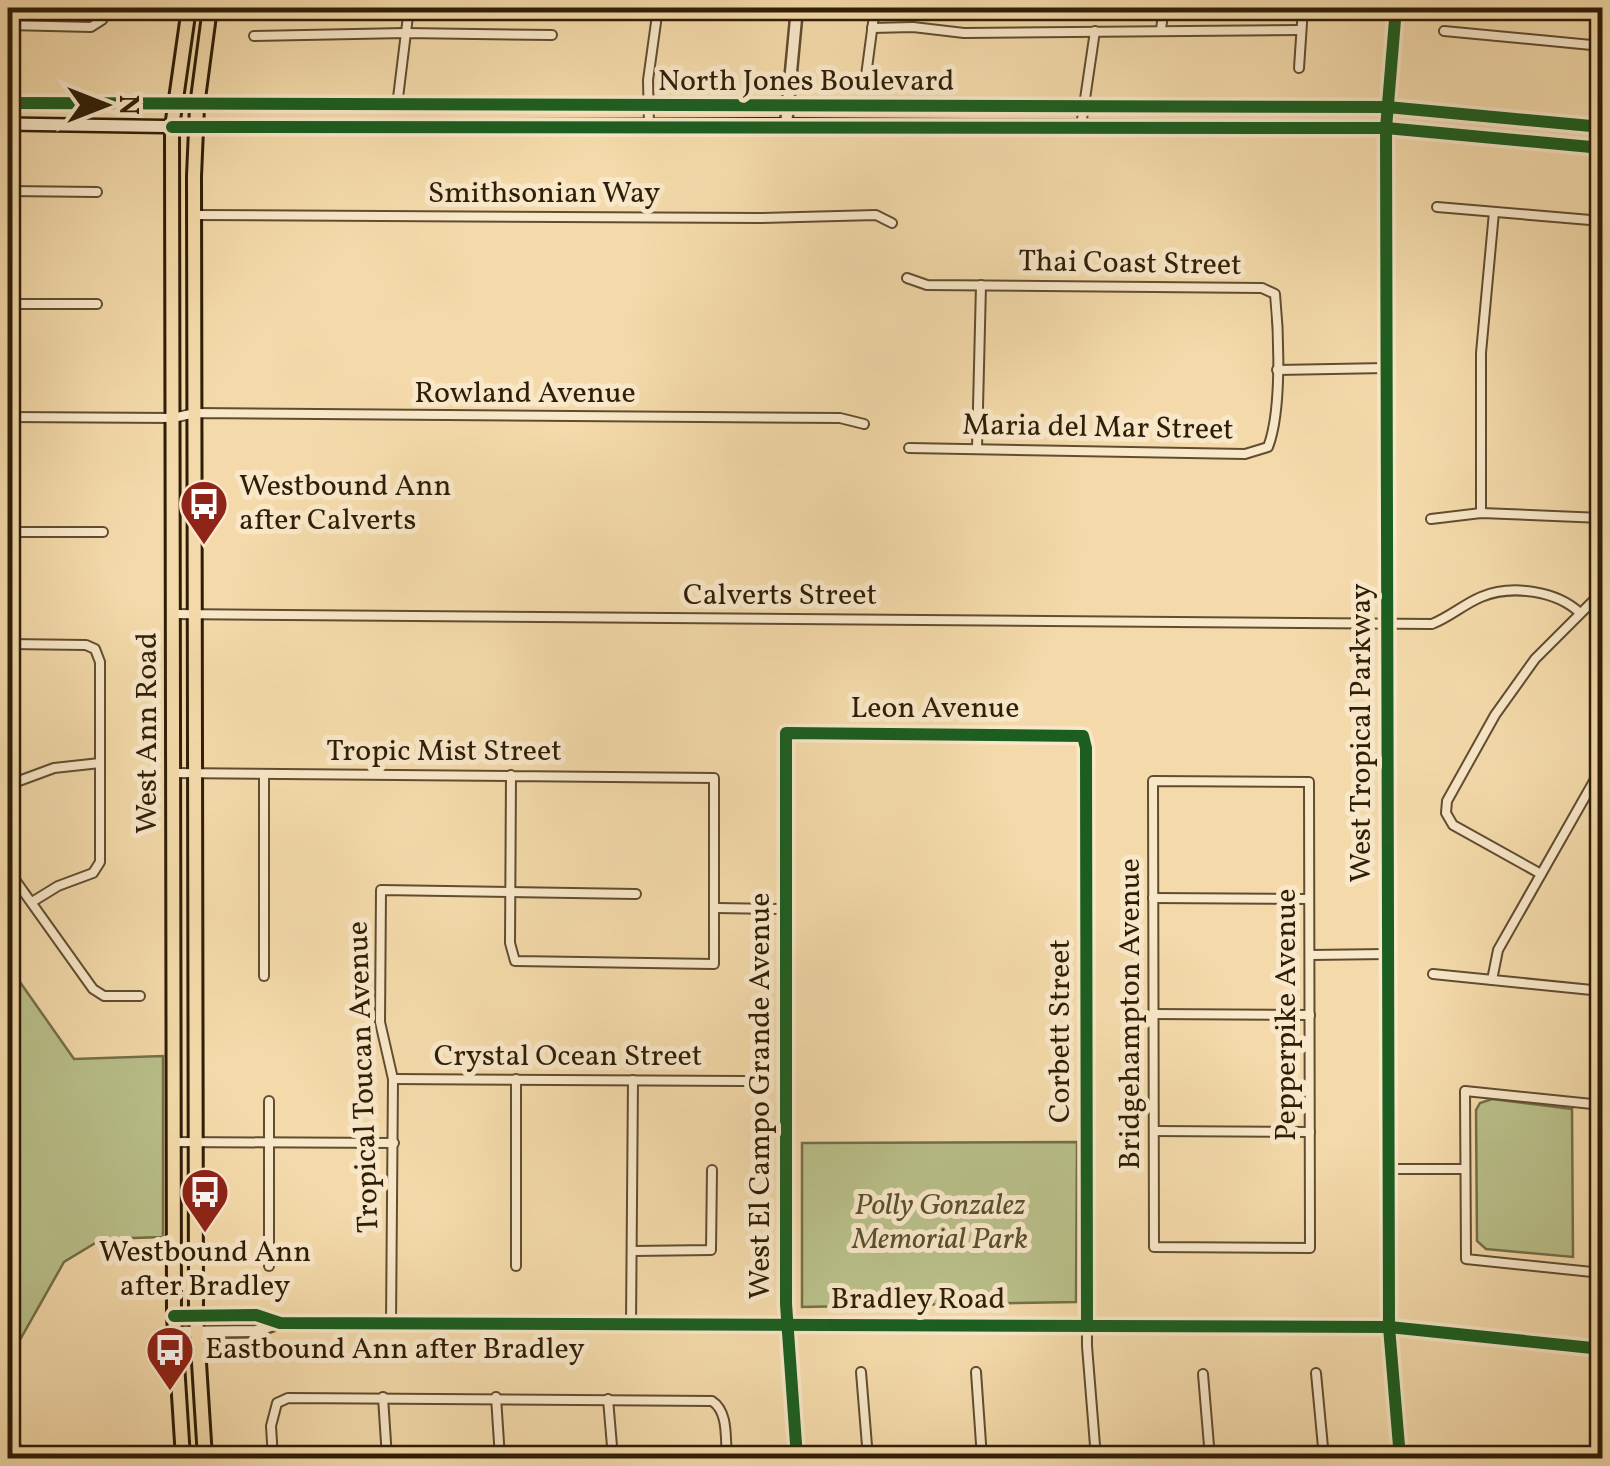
<svg xmlns="http://www.w3.org/2000/svg" width="1610" height="1466" font-family="Vollkorn,serif">
  <style>
    .green { fill: #b9c08a; stroke: #746f48; stroke-width: 2.5 }
    .lines { fill: none; stroke-linecap: round; stroke-linejoin: round }
    .minor-casing { stroke: #604d30; stroke-width: 12 }
    .tertiary-casing { stroke: #604d30; stroke-width: 15 }
    .secondary-casing { stroke: #2f1e07; stroke-width: 16 }
    .primary-casing { stroke: #2f1e07; stroke-width: 18 }
    .minor { stroke: #f8e7c8; stroke-width: 8 }
    .tertiary { stroke: #f8e7c8; stroke-width: 10 }
    .secondary { stroke: #f8e7c8; stroke-width: 11 }
    .primary { stroke: #f4daaa; stroke-width: 12 }
    .cycleway-casing { stroke: #f8e7c8; stroke-width: 19 }
    .cycleway { stroke: #1b5e20; stroke-width: 12 }
    .labels { text-anchor: middle; dominant-baseline: central; stroke-width: 10; stroke-linejoin: round; paint-order: stroke }
    .street-label { font-size: 30px; fill: #2f1e07; stroke: #f8e7c8 }
    .poi-label { font-size: 30px; fill: #2f1e07; stroke: #f8e7c8; text-anchor: start }
    .park-label { font-size: 30px; font-style: italic; fill: #584f2e; stroke: #f8e7c8 }
  </style>
  <rect width="100%" height="100%" fill="#f4daaa"/>
  <filter id="stains"><feTurbulence type="fractalNoise" baseFrequency=".002" numOctaves="4"/><feColorMatrix values="0 0 0 0 .2 0 0 0 0 .09 0 0 0 0 .02 0 0 0 .5 -.17"/></filter>
  <radialGradient id="worn" r=".72"><stop offset=".6" stop-color="#630" stop-opacity="0"/><stop offset="1" stop-color="#630" stop-opacity=".3"/></radialGradient>
  <g class="green">
    <polygon points="8,965 74,1059 163,1056 163,1237 102,1239 64,1262 8,1361 8,1104 19,1083 8,1072"/>
    <polygon points="1492,1099 1572,1109 1573,1257 1486,1249 1477,1241 1476,1110 1480,1103"/>
    <polygon points="1077,1142 1076,1302 802,1307 802,1143"/>
  </g>
  <g class="lines">
    <g class="minor-casing">
      <g id="minor">
        <polyline points="8,25 91,27 102,20 110,8"/>
        <polyline points="872,28 913,27 964,33 1300,30"/>
        <polyline points="1161,29 1164,8"/>
        <polyline points="1444,31 1602,46"/>
        <polyline points="254,36 405,33 552,35"/>
        <polyline points="1299,68 1303,8"/>
        <polyline points="865,83 875,8"/>
        <polyline points="397,106 409,8"/>
        <polyline points="649,126 648,80 658,8"/>
        <polyline points="1081,126 1095,31"/>
        <polyline points="8,191 97,192"/>
        <polyline points="1437,207 1602,221"/>
        <polyline points="193,215 760,218 876,215 892,223"/>
        <path d="M907 278 927 285 1262 288 1275 294C1279 333 1282 411 1268 447L1245 454 909 448"/>
        <polyline points="8,304 97,304"/>
        <polyline points="1277,370 1386,368"/>
        <polyline points="8,417 173,418 195,413 840,418 864,424"/>
        <polyline points="977,448 981,285"/>
        <polyline points="1481,513 1481,353 1494,212"/>
        <polyline points="1431,519 1481,513 1602,518"/>
        <polyline points="8,532 103,532"/>
        <path d="M173 614 1432 624C1450 617 1464 604 1481 597 1512 584 1557 591 1580 613"/>
        <polyline points="8,644 86,645 95,649 100,662 100,862 93,873 58,886 32,902"/>
        <polyline points="173,773 714,778 714,964 515,961 510,943 511,775"/>
        <polyline points="264,774 264,976"/>
        <polygon points="1153,781 1309,782 1310,1248 1154,1247"/>
        <polyline points="8,785 54,768 100,763"/>
        <polyline points="8,870 93,989 104,996 140,996"/>
        <polyline points="1541,874 1453,825 1446,813 1447,801 1495,715 1535,659 1602,592"/>
        <polyline points="1153,898 1309,899"/>
        <polyline points="716,908 785,909"/>
        <polyline points="1310,955 1387,954"/>
        <polyline points="1433,974 1602,991"/>
        <polyline points="1492,980 1498,950 1602,767"/>
        <polyline points="1154,1014 1310,1015"/>
        <polyline points="393,1079 744,1081"/>
        <polyline points="516,1079 516,1266"/>
        <polyline points="269,1101 269,1266"/>
        <polyline points="1602,1105 1465,1091 1466,1259 1602,1273"/>
        <polyline points="1154,1131 1310,1132"/>
        <polyline points="173,1142 394,1143"/>
        <polyline points="1388,1169 1465,1169"/>
        <polyline points="633,1251 711,1250 712,1170"/>
        <polyline points="391,1323 393,1079 380,1022 381,890 636,894"/>
        <polyline points="631,1324 633,1080"/>
        <polyline points="786,1324 786,733 1083,736 1086,748 1087,1346 1096,1458"/>
        <polyline points="861,1372 868,1458"/>
        <polyline points="976,1372 982,1458"/>
        <polyline points="1316,1373 1324,1458"/>
        <polyline points="1203,1374 1210,1458"/>
        <polyline points="383,1397 387,1458"/>
        <polyline points="496,1397 500,1458"/>
        <polyline points="608,1399 613,1458"/>
        <polyline points="8,1439 26,1458"/>
        <path d="M273 1458 271 1426 277 1403 288 1398 712 1401C729 1412 725 1439 727 1458"/>
      </g>
    </g>
    <g class="tertiary-casing">
      <g id="tertiary">
        <polyline points="786,125 797,8"/>
        <polyline points="174,1316 256,1315 280,1323 1389,1327 1602,1349"/>
        <polyline points="786,1324 797,1458"/>
        <polyline points="174,1332 256,1331 279,1323"/>
      </g>
    </g>
    <g class="secondary-casing">
      <g id="secondary">
        <polyline points="1396,8 1386,128 1389,1327 1400,1458"/>
        <polyline points="8,103 1387,107 1602,127"/>
        <polyline points="8,124 195,127 786,125 1386,128 1602,148"/>
      </g>
    </g>
    <g class="primary-casing">
      <g id="primary">
        <polyline points="183,1458 174,1316 172,127 189,8"/>
        <polyline points="205,1458 196,1315 194,176 197,106 210,8"/>
      </g>
    </g>
    <use href="#minor" class="minor"/>
    <use href="#tertiary" class="tertiary"/>
    <use href="#secondary" class="secondary"/>
    <use href="#primary" class="primary"/>
    <g class="cycleway-casing">
      <g id="cycleway">
        <polyline points="1396,8 1386,128 1389,1327 1400,1458"/>
        <polyline points="8,103 1387,107 1602,127"/>
        <polyline points="172,127 1386,128 1602,148"/>
        <polyline points="174,1316 256,1315 280,1323 1389,1327 1602,1349"/>
        <polyline points="797,1458 786,1304 786,733 1083,736 1086,748 1087,1326"/>
      </g>
    </g>
    <use href="#cycleway" class="cycleway"/>
  </g>
  <defs>
    <g id="bus-pin" transform="scale(2.5)"><path d="M0 17L-7.5 6A9.5 9.5 0 1 1 7.5 6Z" fill="#8f2418" stroke="#f8e7c8"/><path d="M-5-6H5V4H4V6H2V4H-2V6H-4V4H-5ZM-3.5-4V0h7V-4ZM-3.5 1.2v1.5H-2V1.2ZM2 1.2v1.5H3.5V1.2Z" fill="#fff"/></g>
  </defs>
  <g fill-rule="evenodd">
    <use href="#bus-pin" x="204" y="504"/>
    <use href="#bus-pin" x="205" y="1192"/>
    <use href="#bus-pin" x="170" y="1350"/>
  </g>
  <g class="labels">
    <g class="street-label">
      <text x="806" y="82">North Jones Boulevard</text>
      <text x="544" y="194">Smithsonian Way</text>
      <text transform="translate(1130 264) rotate(1)">Thai Coast Street</text>
      <text x="525" y="394">Rowland Avenue</text>
      <text transform="translate(1098 428) rotate(1)">Maria del Mar Street</text>
      <text x="780" y="596">Calverts Street</text>
      <text x="935" y="709">Leon Avenue</text>
      <text transform="translate(148 733) rotate(-90)">West Ann Road</text>
      <text transform="translate(1362 733) rotate(-90)">West Tropical Parkway</text>
      <text x="444" y="752">Tropic Mist Street</text>
      <text transform="translate(1131 1014) rotate(-90)">Bridgehampton Avenue</text>
      <text transform="translate(1287 1015) rotate(-90)">Pepperpike Avenue</text>
      <text transform="translate(1061 1031) rotate(-90)">Corbett Street</text>
      <text x="568" y="1057">Crystal Ocean Street</text>
      <text transform="translate(364 1077) rotate(-92)">Tropical Toucan Avenue</text>
      <text transform="translate(761 1096) rotate(-90)">West El Campo Grande Avenue</text>
      <text x="918" y="1300">Bradley Road</text>
    </g>
    <g class="poi-label">
      <text x="239" y="487">Westbound Ann<tspan x="239" dy="34">after Calverts</tspan></text>
      <text x="205" y="1253" text-anchor="middle">Westbound Ann<tspan x="205" dy="34">after Bradley</tspan></text>
      <text x="205" y="1350">Eastbound Ann after Bradley</text>
    </g>
    <g class="park-label">
      <text x="940" y="1206">Polly Gonzalez<tspan x="940" dy="34">Memorial Park</tspan></text>
    </g>
  </g>
  <rect width="1610" height="1466" fill="none" stroke="#f4daaa" stroke-width="40"/>
  <rect x="10" y="10" width="1590" height="1446" fill="none" stroke="#2f1e07" stroke-width="5"/>
  <rect x="20" y="20" width="1570" height="1426" fill="none" stroke="#2f1e07" stroke-width="2.5"/>
  <g transform="translate(105 105) rotate(90)" stroke="#f8e7c8" stroke-width="8" paint-order="stroke">
  <path d="M0-8L18 38L0 25L-18 38Z" fill="#2f1e07"/>
  <text y="-15" font-size="28" font-weight="bold" text-anchor="middle" fill="#2f1e07">N</text>
  </g>
  <rect width="100%" height="100%" filter="url(#stains)"/>
  <rect width="100%" height="100%" fill="url(#worn)"/>
</svg>
